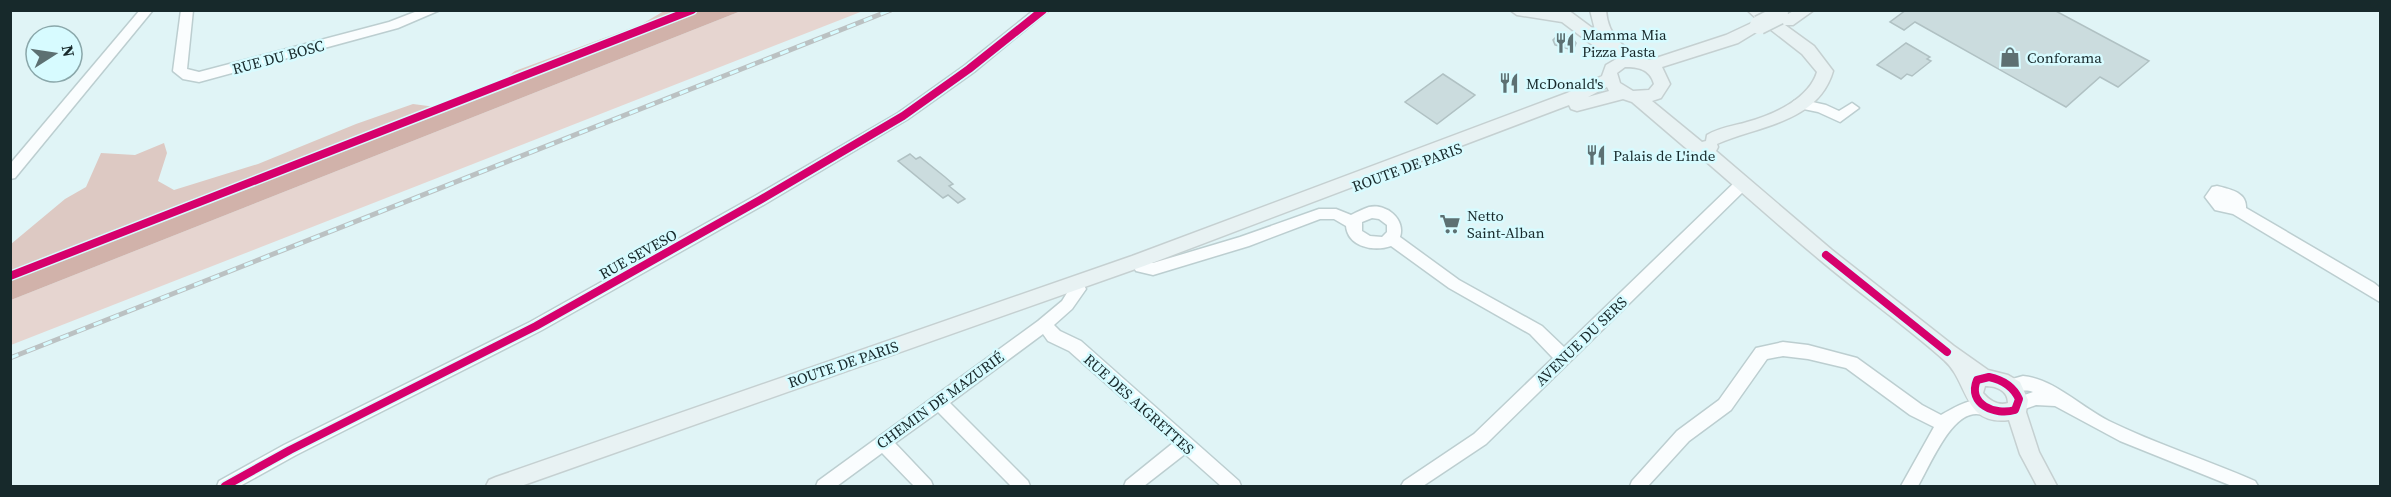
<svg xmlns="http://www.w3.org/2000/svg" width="2391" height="497" font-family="'Source Serif 4',serif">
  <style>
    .green { fill: #e6d5d0 }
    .forest { fill: #ddc9c3 }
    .water { fill: #d1b2aa }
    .building { fill: #cbdcde; stroke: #b0c1c3; stroke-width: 1.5 }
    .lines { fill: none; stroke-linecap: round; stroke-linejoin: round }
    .minor-casing { stroke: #bcced0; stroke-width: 3 }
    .major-casing { stroke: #c5d0d1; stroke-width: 3 }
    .minor { fill: #fafdfe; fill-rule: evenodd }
    .major { fill: #e8f2f3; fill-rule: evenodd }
    .rail-casing { stroke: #bbc1c2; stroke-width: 5 }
    .rail { stroke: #d7fbff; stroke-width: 3; stroke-dasharray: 9; stroke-linecap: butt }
    .major-bridge-casing { stroke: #c5d0d1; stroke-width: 21; stroke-linecap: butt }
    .major-bridge { stroke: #e8f2f3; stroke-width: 18 }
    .cycleway-casing { stroke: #d7fbff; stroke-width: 11 }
    .cycleway { stroke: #d6006c; stroke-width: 8 }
    .labels { text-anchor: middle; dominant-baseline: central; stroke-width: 5; stroke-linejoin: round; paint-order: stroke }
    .poi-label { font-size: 15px; fill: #17292b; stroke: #d7fbff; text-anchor: start }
    .street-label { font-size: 15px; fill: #17292b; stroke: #d7fbff }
  </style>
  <rect width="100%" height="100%" fill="#e0f4f6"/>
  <polygon class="green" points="741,11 863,11 11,345 11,300"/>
  <g class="forest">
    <polygon points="664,11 685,11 668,15 650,25 500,83 515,71 642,24"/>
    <polygon points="413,104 443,108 11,275 11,244 65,199 86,187 101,153 135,155 164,143 167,153 158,181 174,190 258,164 356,124"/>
  </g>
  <polygon class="water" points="696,10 741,11 11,300 11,279"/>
  <g class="building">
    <polygon points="1906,10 2054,10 2149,61 2118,87 2100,77 2066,107 1915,22 1904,30 1890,22"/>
    <polygon points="1559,34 1573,39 1576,43 1574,48 1572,50 1555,45 1553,40"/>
    <polygon points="1906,43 1930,57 1927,59 1931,61 1912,76 1907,74 1901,79 1877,65"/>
    <polygon points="1443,74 1475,95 1437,124 1405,102"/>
    <polygon points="910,154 916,159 920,157 945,177 953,184 949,186 965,199 958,203 948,195 943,198 898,161"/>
  </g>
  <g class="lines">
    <g class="minor-casing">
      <g id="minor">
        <polygon points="140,10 153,10 15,178 10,179 10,164"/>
        <polygon points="181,10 193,10 187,69 199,72 389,22 420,10 440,10 398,28 199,82 183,79 173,71"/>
        <polygon points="1034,10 1049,10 974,72 908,119 765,204 542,330 296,455 240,486 217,486 219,481 284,445 530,322 755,196 898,113 964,66"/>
        <polygon points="1799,99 1826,105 1839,111 1852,103 1859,108 1840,122 1818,112 1794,107 1792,104 1794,101"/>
        <path d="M1742 179 1749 184 1747 188 1486 444 1423 486H1401L1404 481 1474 434 1553 358 1530 334 1449 288 1391 246C1374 252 1348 247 1346 226L1334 219H1320L1249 246 1153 275 1136 271 1130 261 1133 257H1143L1146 262 1153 263 1240 237 1319 209H1336L1351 215C1357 212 1363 209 1369 207 1386 203 1406 219 1400 237L1459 280 1542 326 1564 347 1737 180ZM1372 218 1379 219 1387 225V232L1382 237 1370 236 1362 231V222Z"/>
        <path d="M2217 186C2229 189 2247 192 2246 208L2374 283 2380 288V302L2233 214 2215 210 2205 197 2212 187Z"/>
        <polygon points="1075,277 1080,279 1086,289 1072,309 1054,325 1060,331 1081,341 1239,481 1241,486 1221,486 1185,454 1144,486 1124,486 1126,481 1173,443 1069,351 1048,341 1043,334 950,403 1028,481 1030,486 1011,486 938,412 895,443 931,481 933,486 914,486 882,453 837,486 816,486 818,481 1038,321 1062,301 1070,288 1067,283 1070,279"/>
        <path d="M1783 342 1808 345 1857 358 1922 405 1941 415C1961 404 1971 396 1994 404L1996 409 1994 414C1986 417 1978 412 1970 415 1948 421 1929 467 1918 486H1901L1934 427 1910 415 1846 368 1808 359 1783 356 1767 359 1731 410 1689 441 1648 486H1630L1632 481 1677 431 1719 400 1756 348Z"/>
        <path d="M2023 376C2054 379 2081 407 2109 421 2156 444 2207 460 2255 481L2258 486H2232L2120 441 2055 406 2036 405 2019 411 2013 409 2011 404 2013 399 2033 392C2023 388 2014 394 2005 391L2003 386 2005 381Z"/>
      </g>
    </g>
    <g class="major-casing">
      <path id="major" d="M1510 10H1568L1595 30 1590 10H1606C1608 38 1626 51 1650 60L1726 35 1758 20 1747 10H1765L1781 23 1783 17 1795 10H1814L1793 25H1785L1814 46 1833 71C1818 123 1757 126 1717 144L1718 147 1716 151 1832 250 1954 346 1988 370 2008 375 2020 382 2028 400 2026 412 2039 452 2057 486H2037L2020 454 2009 420C1963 426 1969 382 1944 360 1905 325 1860 294 1820 260 1778 225 1737 188 1695 152L1687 149 1632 102 1623 99 1577 111 1571 109 1569 105 1144 266 521 486H486L489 480 496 477 1132 256 1567 93 1602 76 1606 65 1618 58 1612 53H1603L1562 22 1517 15ZM1766 26 1802 54 1817 72C1809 99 1773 115 1747 122 1734 126 1720 127 1707 135L1706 141 1702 142 1652 101 1661 98 1670 84 1662 67 1738 43ZM1625 67C1638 67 1650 69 1654 84L1649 90 1633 91 1620 83 1617 73ZM1607 87 1609 91 1588 97ZM1985 386C1996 386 2008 390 2008 403 1998 406 1990 401 1983 393Z"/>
    </g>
    <use href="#minor" class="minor"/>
    <use href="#major" class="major"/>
    <g class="rail-casing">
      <polyline id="rail" points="10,358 891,10"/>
    </g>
    <use href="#rail" class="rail"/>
    <g class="major-bridge-casing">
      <polyline id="major-bridge" points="1759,25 1779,15"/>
    </g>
    <use href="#major-bridge" class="major-bridge"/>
    <g class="cycleway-casing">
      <g id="cycleway">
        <polyline points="1826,255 1947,352"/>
        <polyline points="10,276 692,10"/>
        <path d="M1989 377C2003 380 2013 386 2019 399L2015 410C1995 416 1967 404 1977 380Z"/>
        <polyline points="225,486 290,450 536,326 760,200 903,116 969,69 1043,10"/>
      </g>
    </g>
    <use href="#cycleway" class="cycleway"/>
  </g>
  <defs>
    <g id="restaurant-bare" transform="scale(1.62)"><path d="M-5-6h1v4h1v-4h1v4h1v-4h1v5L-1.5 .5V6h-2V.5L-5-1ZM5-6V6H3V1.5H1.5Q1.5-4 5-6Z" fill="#5d7072" stroke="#d7fbff" stroke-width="2.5" paint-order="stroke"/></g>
    <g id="shop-bare" transform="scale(1.62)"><path d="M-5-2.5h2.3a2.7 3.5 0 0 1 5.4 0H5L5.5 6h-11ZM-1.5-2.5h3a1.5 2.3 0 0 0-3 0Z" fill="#5d7072" stroke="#d7fbff" stroke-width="2.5" paint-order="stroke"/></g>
    <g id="supermarket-bare" transform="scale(1.62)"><path d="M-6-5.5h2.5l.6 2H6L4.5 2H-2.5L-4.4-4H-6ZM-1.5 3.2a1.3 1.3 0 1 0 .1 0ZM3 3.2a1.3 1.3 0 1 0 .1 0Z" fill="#5d7072" stroke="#d7fbff" stroke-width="2.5" paint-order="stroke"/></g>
  </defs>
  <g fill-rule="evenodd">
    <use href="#restaurant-bare" x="1565" y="43"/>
    <use href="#shop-bare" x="2010" y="57"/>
    <use href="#restaurant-bare" x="1509" y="83"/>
    <use href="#restaurant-bare" x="1596" y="155"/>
    <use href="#supermarket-bare" x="1450" y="224"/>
  </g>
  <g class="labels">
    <g class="poi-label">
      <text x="1582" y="34">Mamma Mia<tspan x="1582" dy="17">Pizza Pasta</tspan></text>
      <text x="2027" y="57">Conforama</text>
      <text x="1526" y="83">McDonald's</text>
      <text x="1613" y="155">Palais de L'inde</text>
      <text x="1467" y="215">Netto<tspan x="1467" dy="17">Saint-Alban</tspan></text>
    </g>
    <g class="street-label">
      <text transform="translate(278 57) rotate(-15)">RUE DU BOSC</text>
      <text transform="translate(1407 167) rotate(-20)">ROUTE DE PARIS</text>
      <text transform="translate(638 254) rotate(-29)">RUE SEVESO</text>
      <text transform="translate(1581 341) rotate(-44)">AVENUE DU SERS</text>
      <text transform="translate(843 364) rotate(-19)">ROUTE DE PARIS</text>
      <text transform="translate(940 400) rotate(-36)">CHEMIN DE MAZURIÉ</text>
      <text transform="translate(1139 404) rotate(42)">RUE DES AIGRETTES</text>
    </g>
  </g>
  <rect width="2391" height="497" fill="none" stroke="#17292b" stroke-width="24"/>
  <g transform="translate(54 54) rotate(78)"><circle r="28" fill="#d7fbff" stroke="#8aa7aa" stroke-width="1.5"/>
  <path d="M0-4.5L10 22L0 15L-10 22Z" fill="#5d7072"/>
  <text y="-9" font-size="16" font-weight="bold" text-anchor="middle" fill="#17292b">N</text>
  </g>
</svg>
